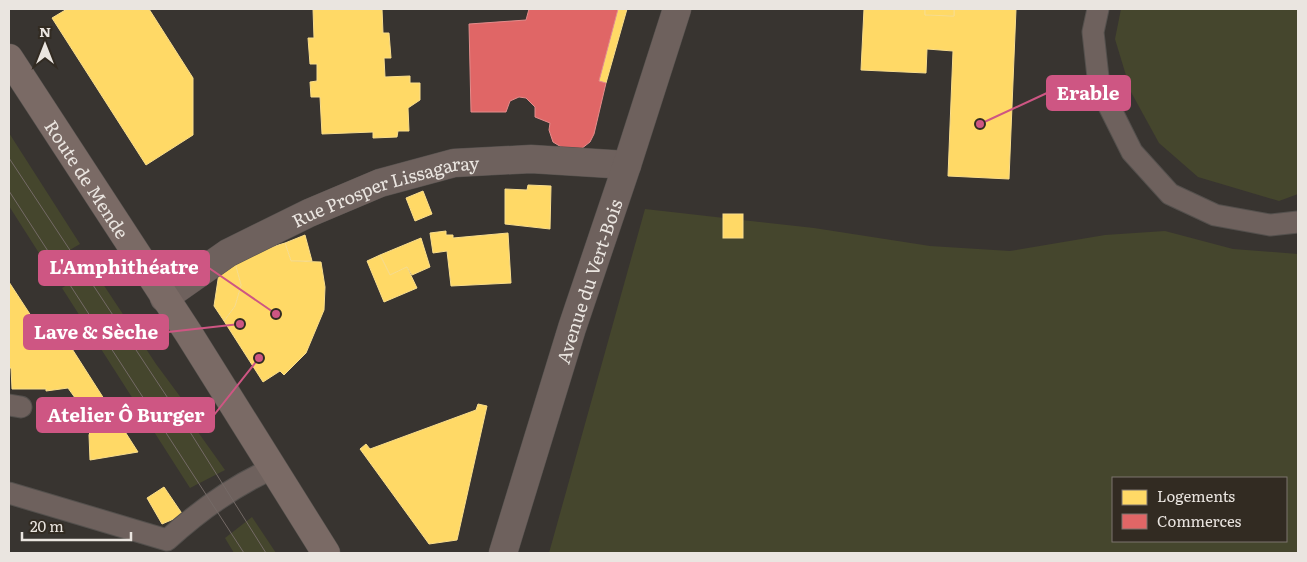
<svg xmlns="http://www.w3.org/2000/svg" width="1307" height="562" font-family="Literata,serif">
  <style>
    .green { fill: #45462d; fill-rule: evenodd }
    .homes { fill: #ffd966; stroke: #f9dd8b }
    .shops { fill: #e06666; stroke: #e38c8b }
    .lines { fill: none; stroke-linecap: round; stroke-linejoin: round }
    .lane-casing { stroke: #54504d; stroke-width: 23 }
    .street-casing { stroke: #54504d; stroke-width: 29 }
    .secondary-casing { stroke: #54504d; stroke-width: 29 }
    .lane { stroke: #6e615d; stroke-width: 21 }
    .street { stroke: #6e615d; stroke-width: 28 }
    .secondary { stroke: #7a6a65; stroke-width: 28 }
    .tram { stroke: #746a66; stroke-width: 1 }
    .labels { text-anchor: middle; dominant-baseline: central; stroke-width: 5; stroke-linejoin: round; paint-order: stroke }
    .street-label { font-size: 18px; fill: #eae5e0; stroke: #322b22 }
    .leader { fill: none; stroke: #ce5683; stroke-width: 2 }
    .callout-dot { fill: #ce5683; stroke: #322b22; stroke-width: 2 }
    .callout { fill: #ce5683; stroke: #ce5683; stroke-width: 2 }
    .callout-label { font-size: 19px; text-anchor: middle; font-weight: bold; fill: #fff }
  </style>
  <rect width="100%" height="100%" fill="#383430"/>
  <g class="green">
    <polygon points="1121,9 1298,9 1298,194 1279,201 1198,177 1159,143 1131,92 1115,39"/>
    <polygon points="9,133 80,244 46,264 9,206"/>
    <path d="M645 209 814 228 930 246 1010 251 1105 235 1165 231 1233 249 1298 254V553H549ZM1113 478H1286V541H1113Z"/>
    <polygon points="93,269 156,364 193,414 188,418 225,470 190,488 62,288"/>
    <polygon points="252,517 276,553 234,553 225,538"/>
  </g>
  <g class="homes">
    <polygon points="67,9 149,9 193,78 193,135 146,165 52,18"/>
    <polygon points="313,9 382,9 383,33 389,33 391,58 384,58 385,77 410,76 410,83 420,83 420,100 408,108 409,131 398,131 397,137 373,138 373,132 322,134 320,97 311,97 310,82 317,81 317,64 310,64 308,38 314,38"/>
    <polygon points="618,9 627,9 606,83 599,81"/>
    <polygon points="864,9 925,9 925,15 954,16 954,9 1016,9 1009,179 948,176 953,51 927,49 926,73 861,70"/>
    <polygon points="925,9 954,9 954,16 925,15"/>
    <polygon points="528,185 551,186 550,229 505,224 505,189 527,190"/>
    <polygon points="423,191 432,214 415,221 406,198"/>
    <rect x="723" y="214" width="20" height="24"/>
    <polygon points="446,231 446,235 453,235 453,238 508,233 511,283 451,286 447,251 433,253 430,233"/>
    <polygon points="305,235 312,261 291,261 285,243"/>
    <polygon points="421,238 430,267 412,275 407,267 390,275 380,255"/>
    <polygon points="285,243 291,261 321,262 325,287 324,310 306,353 284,375 280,371 263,382 224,321 235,306 241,285 235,263 262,250"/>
    <polygon points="380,255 390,275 407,267 417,288 384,302 367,261"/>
    <polygon points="235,263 241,285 235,306 224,321 214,306 219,273"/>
    <polygon points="9,282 39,328 53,319 138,452 90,460 89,435 93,423 68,388 46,391 46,389 12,389 11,368 9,368"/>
    <polygon points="478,404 487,406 457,540 429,544 360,449 366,444 370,449 476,410"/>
    <polygon points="164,487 183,515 162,524 147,498"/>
  </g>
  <polygon class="shops" points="529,9 618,9 599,81 606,83 594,134 590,142 581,149 563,148 553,142 549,130 550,123 535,117 535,107 526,98 519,97 510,101 506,112 471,112 469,24 526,20"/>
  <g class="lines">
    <g class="lane-casing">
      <g id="lane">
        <polyline points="1098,9 1093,32 1099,86 1132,152 1170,194 1215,215 1270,225 1298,222"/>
        <polyline points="9,405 21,407"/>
        <path d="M9 493 167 540C199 511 234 485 274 468"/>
      </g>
    </g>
    <g class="street-casing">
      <g id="street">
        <path id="s1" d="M164 298 228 253 309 213 380 183 454 163 531 159 627 165"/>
        <path id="s2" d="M503 553 572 328 627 165 677 9"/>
      </g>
    </g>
    <g class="secondary-casing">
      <g id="secondary">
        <path id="s3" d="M9 58 189 334 326 553"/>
      </g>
    </g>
    <use href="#lane" class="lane"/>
    <use href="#street" class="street"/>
    <use href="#secondary" class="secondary"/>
    <g class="tram">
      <polyline points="9,158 185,424 266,553"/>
      <polyline points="9,191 244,553"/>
    </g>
  </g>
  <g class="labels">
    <g class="street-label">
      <text stroke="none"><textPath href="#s3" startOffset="144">Route de Mende</textPath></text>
      <text stroke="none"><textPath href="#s1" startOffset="249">Rue Prosper Lissagaray</textPath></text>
      <text stroke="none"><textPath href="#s2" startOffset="285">Avenue du Vert-Bois</textPath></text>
    </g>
  </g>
  <path class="leader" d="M980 124L1047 93M276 314L209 268M240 324L168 332M259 358L214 415"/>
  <g class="callout-dot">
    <circle cx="980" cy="124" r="5"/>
    <circle cx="276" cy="314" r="5"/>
    <circle cx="240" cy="324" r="5"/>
    <circle cx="259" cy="358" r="5"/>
  </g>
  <g class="callout">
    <rect x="1047" y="76" width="83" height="34" rx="5"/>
    <rect x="39" y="251" width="170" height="34" rx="5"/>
    <rect x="24" y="315" width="144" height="34" rx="5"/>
    <rect x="37" y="398" width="177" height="34" rx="5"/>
  </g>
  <g class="callout-label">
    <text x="1088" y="100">Erable</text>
    <text x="124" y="274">L'Amphithéatre</text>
    <text x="96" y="339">Lave &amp; Sèche</text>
    <text x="126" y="422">Atelier Ô Burger</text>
  </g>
  <rect width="1307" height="562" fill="none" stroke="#eae5e0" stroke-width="20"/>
  <rect x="1112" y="477" width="175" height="65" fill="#322b22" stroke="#7c756e"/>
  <rect x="1122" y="490" width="25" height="15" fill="#ffd966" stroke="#7c756e"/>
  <text x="1157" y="502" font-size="15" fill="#eae5e0">Logements</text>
  <rect x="1122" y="514" width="25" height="15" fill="#e06666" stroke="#7c756e"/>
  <text x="1157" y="527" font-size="15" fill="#eae5e0">Commerces</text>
  <g transform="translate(45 45)" stroke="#322b22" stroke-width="4" paint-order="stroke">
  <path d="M0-4L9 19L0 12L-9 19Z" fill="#eae5e0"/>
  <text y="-8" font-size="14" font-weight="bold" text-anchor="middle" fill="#eae5e0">N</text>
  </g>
  <path d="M22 532v8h109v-8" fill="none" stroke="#eae5e0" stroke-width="2.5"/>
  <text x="30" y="532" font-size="15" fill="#eae5e0" stroke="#322b22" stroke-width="4" paint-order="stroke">20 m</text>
</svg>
